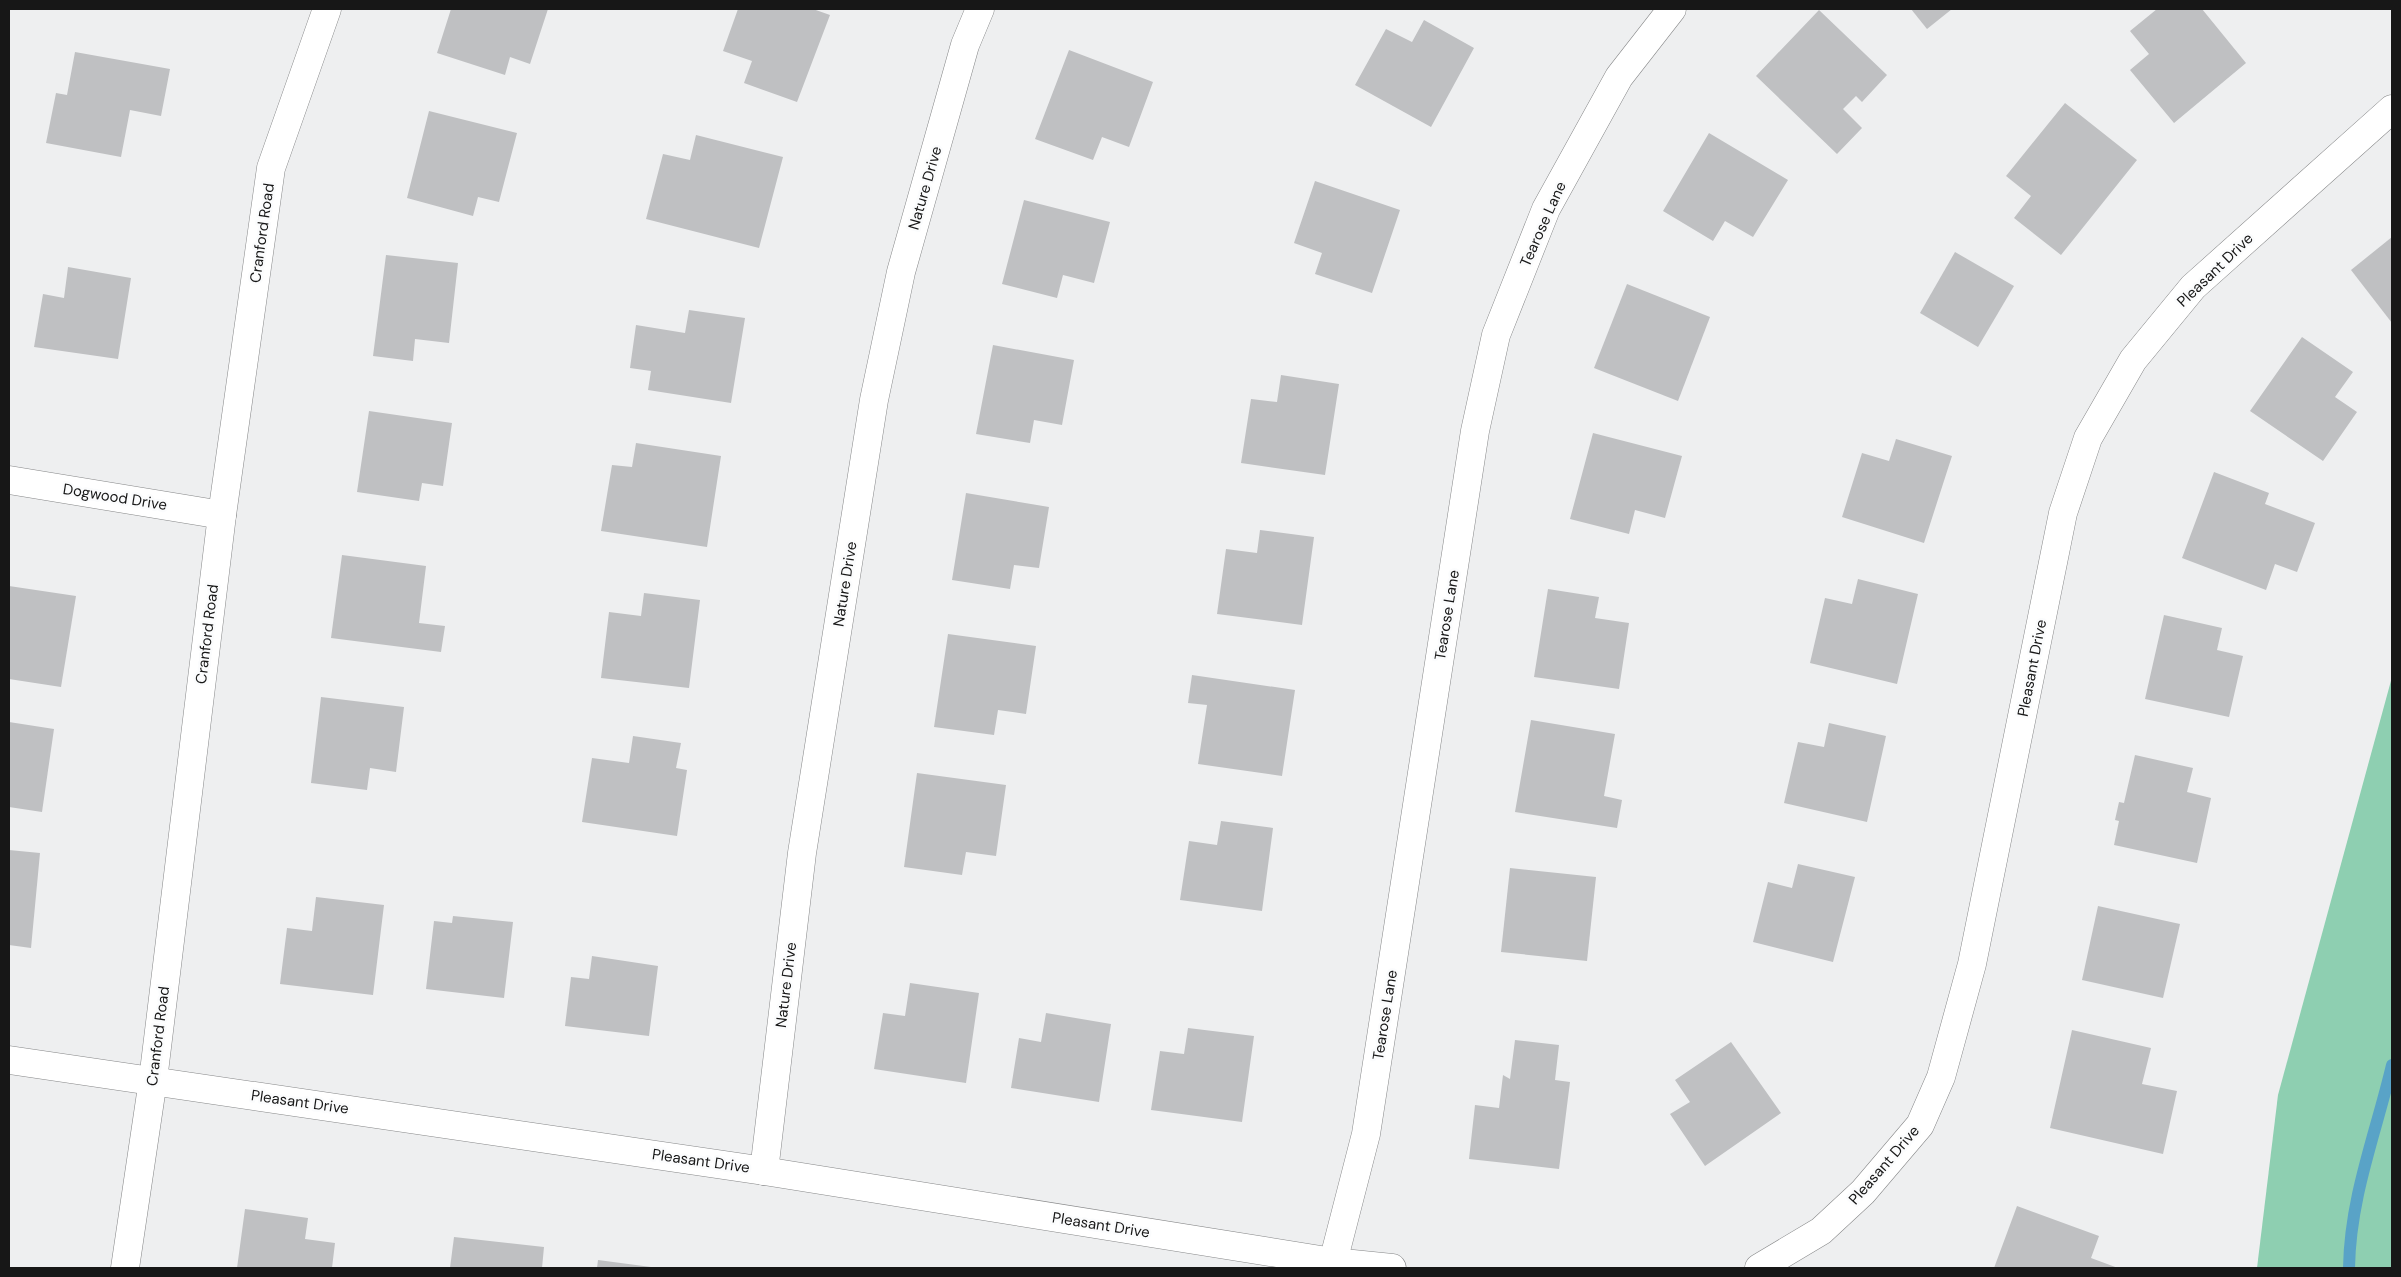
<svg xmlns="http://www.w3.org/2000/svg" width="2401" height="1277" font-family="'DM Sans',sans-serif">
  <style>
    .green { fill: #8ecfb1 }
    .lines { fill: none; stroke-linecap: round; stroke-linejoin: round }
    .stream { stroke: #59a3c7; stroke-width: 12 }
    .building { fill: #bfc0c2 }
    .minor-casing { stroke: #868788; stroke-width: 29 }
    .minor { stroke: #fff; stroke-width: 28 }
    .labels { text-anchor: middle; dominant-baseline: central; stroke-width: 5; stroke-linejoin: round; paint-order: stroke }
    .street-label { font-size: 15px; fill: #171717; stroke: #fbfcfd }
  </style>
  <rect width="100%" height="100%" fill="#eeeff0"/>
  <polygon class="green" points="2392,677 2392,1268 2257,1268 2278,1095"/>
  <g class="lines">
    <path class="stream" d="M2349 1268C2350 1197 2376 1133 2392 1065"/>
  </g>
  <g class="building">
    <polygon points="451,9 548,9 530,64 510,57 505,75 437,53"/>
    <polygon points="738,9 813,9 830,15 797,102 744,83 752,61 723,51"/>
    <polygon points="1911,9 1952,9 1927,29"/>
    <polygon points="2157,9 2202,9 2246,63 2174,123 2130,70 2149,54 2130,31"/>
    <polygon points="1819,10 1887,75 1862,102 1856,96 1843,109 1862,128 1837,154 1756,76"/>
    <polygon points="1424,20 1474,48 1431,127 1355,85 1386,29 1412,42"/>
    <polygon points="1069,50 1153,82 1129,147 1102,137 1093,160 1035,139"/>
    <polygon points="75,52 170,69 161,116 130,110 121,157 46,143 56,93 67,95"/>
    <polygon points="2065,103 2137,160 2061,255 2014,218 2031,196 2006,176"/>
    <polygon points="429,111 517,133 499,202 478,197 473,216 407,198"/>
    <polygon points="1709,133 1788,180 1753,237 1725,221 1713,241 1663,211"/>
    <polygon points="696,135 783,157 759,248 646,219 663,154 690,160"/>
    <polygon points="1315,181 1400,210 1372,293 1315,274 1322,253 1294,243"/>
    <polygon points="1024,200 1110,222 1094,283 1063,275 1057,298 1002,284"/>
    <polygon points="2392,237 2392,323 2351,270"/>
    <polygon points="1955,252 2014,286 1978,347 1920,313"/>
    <polygon points="386,255 458,263 449,343 415,339 413,361 373,356"/>
    <polygon points="68,267 131,278 118,359 34,347 43,294 64,298"/>
    <polygon points="1627,284 1710,317 1678,401 1594,368"/>
    <polygon points="689,310 745,318 731,403 648,390 651,371 630,368 636,325 685,333"/>
    <polygon points="2302,337 2353,372 2335,397 2357,412 2323,461 2250,411"/>
    <polygon points="993,345 1074,360 1062,425 1034,420 1030,443 976,434"/>
    <polygon points="1281,375 1339,384 1325,475 1241,463 1251,399 1277,402"/>
    <polygon points="369,411 452,423 443,486 422,483 419,501 357,492"/>
    <polygon points="1593,433 1682,456 1665,518 1635,510 1629,534 1570,519"/>
    <polygon points="1896,439 1952,456 1924,543 1842,517 1862,453 1889,461"/>
    <polygon points="636,443 721,456 707,547 601,531 612,465 632,467"/>
    <polygon points="2214,472 2269,493 2265,504 2315,523 2297,572 2275,564 2266,590 2182,558"/>
    <polygon points="966,493 1049,507 1039,568 1014,565 1010,589 952,580"/>
    <polygon points="1260,530 1314,537 1302,625 1217,614 1226,549 1257,553"/>
    <polygon points="342,555 426,566 419,623 445,626 441,652 331,638"/>
    <polygon points="1858,579 1918,594 1897,684 1810,663 1825,598 1852,604"/>
    <polygon points="9,586 76,596 61,687 9,679"/>
    <polygon points="1548,589 1599,597 1595,618 1629,623 1619,689 1534,677"/>
    <polygon points="644,593 700,600 689,688 601,678 609,612 641,616"/>
    <polygon points="2164,615 2222,628 2217,650 2243,656 2229,717 2145,699"/>
    <polygon points="948,634 1036,646 1026,714 998,710 994,735 934,727"/>
    <polygon points="1192,675 1295,690 1282,776 1198,764 1207,705 1188,703"/>
    <polygon points="321,697 404,707 396,772 370,768 367,790 311,783"/>
    <polygon points="1531,720 1615,734 1604,796 1622,800 1617,828 1515,812"/>
    <polygon points="9,722 54,729 42,812 9,807"/>
    <polygon points="1829,723 1886,736 1867,822 1784,803 1798,742 1824,747"/>
    <polygon points="633,736 681,743 676,768 687,770 677,836 582,822 592,758 629,763"/>
    <polygon points="2135,755 2193,768 2187,792 2211,798 2197,863 2114,845 2119,821 2115,820 2119,802 2124,803"/>
    <polygon points="917,773 1006,785 996,856 966,852 962,875 904,867"/>
    <polygon points="1221,821 1273,828 1262,911 1180,900 1189,841 1217,845"/>
    <polygon points="9,850 40,853 31,948 9,945"/>
    <polygon points="1798,864 1855,877 1833,962 1753,942 1768,882 1792,888"/>
    <polygon points="1510,868 1596,877 1587,961 1501,952"/>
    <polygon points="316,897 384,905 373,995 280,984 287,928 312,931"/>
    <polygon points="2098,906 2180,924 2163,998 2082,980"/>
    <polygon points="453,916 513,922 504,998 426,989 434,921 452,923"/>
    <polygon points="592,956 658,966 649,1036 565,1026 571,977 589,979"/>
    <polygon points="910,983 979,993 966,1083 874,1069 883,1013 905,1016"/>
    <polygon points="1046,1013 1111,1024 1099,1102 1011,1088 1019,1038 1041,1042"/>
    <polygon points="1188,1028 1254,1036 1242,1122 1151,1110 1160,1051 1184,1054"/>
    <polygon points="2072,1030 2151,1048 2142,1084 2177,1091 2163,1154 2050,1128"/>
    <polygon points="1515,1040 1559,1045 1555,1080 1570,1082 1559,1169 1469,1159 1475,1105 1499,1108 1503,1075 1510,1079"/>
    <polygon points="1731,1042 1781,1113 1705,1166 1670,1114 1690,1102 1675,1080"/>
    <polygon points="2017,1206 2099,1236 2091,1258 2118,1268 1994,1268"/>
    <polygon points="245,1209 308,1218 305,1239 335,1243 332,1268 237,1268"/>
    <polygon points="454,1237 544,1247 542,1268 450,1268"/>
    <polygon points="598,1260 651,1267 651,1268 597,1268"/>
  </g>
  <g class="lines">
    <g class="minor-casing">
      <g id="minor">
        <polyline points="9,480 222,515"/>
        <polyline points="9,1060 764,1171 1333,1262 1392,1268"/>
        <polyline points="764,1171 802,853 874,400 901,272 965,45 980,9"/>
        <polyline points="1333,1262 1366,1134 1475,431 1496,335 1546,209 1619,77 1672,9"/>
        <polyline points="125,1268 153,1080 222,515 271,168 327,9"/>
        <polyline points="1759,1268 1821,1231 1863,1192 1920,1125 1941,1077 1972,964 2063,513 2088,438 2133,360 2193,287 2392,109"/>
      </g>
    </g>
    <use href="#minor" class="minor"/>
  </g>
  <g class="labels">
    <g class="street-label">
      <text transform="translate(925 188) rotate(-74)">Nature Drive</text>
      <text transform="translate(1543 224) rotate(-66)">Tearose Lane</text>
      <text transform="translate(262 233) rotate(-82)">Cranford Road</text>
      <text transform="translate(2215 270) rotate(-44)">Pleasant Drive</text>
      <text transform="translate(115 497) rotate(9)">Dogwood Drive</text>
      <text transform="translate(845 584) rotate(-81)">Nature Drive</text>
      <text transform="translate(1447 615) rotate(-81)">Tearose Lane</text>
      <text transform="translate(207 634) rotate(-83)">Cranford Road</text>
      <text transform="translate(2032 668) rotate(-79)">Pleasant Drive</text>
      <text transform="translate(786 985) rotate(-83)">Nature Drive</text>
      <text transform="translate(1385 1015) rotate(-81)">Tearose Lane</text>
      <text transform="translate(158 1036) rotate(-83)">Cranford Road</text>
      <text transform="translate(300 1102) rotate(8)">Pleasant Drive</text>
      <text transform="translate(701 1161) rotate(8)">Pleasant Drive</text>
      <text transform="translate(1884 1165) rotate(-49)">Pleasant Drive</text>
      <text transform="translate(1101 1225) rotate(9)">Pleasant Drive</text>
    </g>
  </g>
  <rect width="2401" height="1277" fill="none" stroke="#171717" stroke-width="20"/>
</svg>
